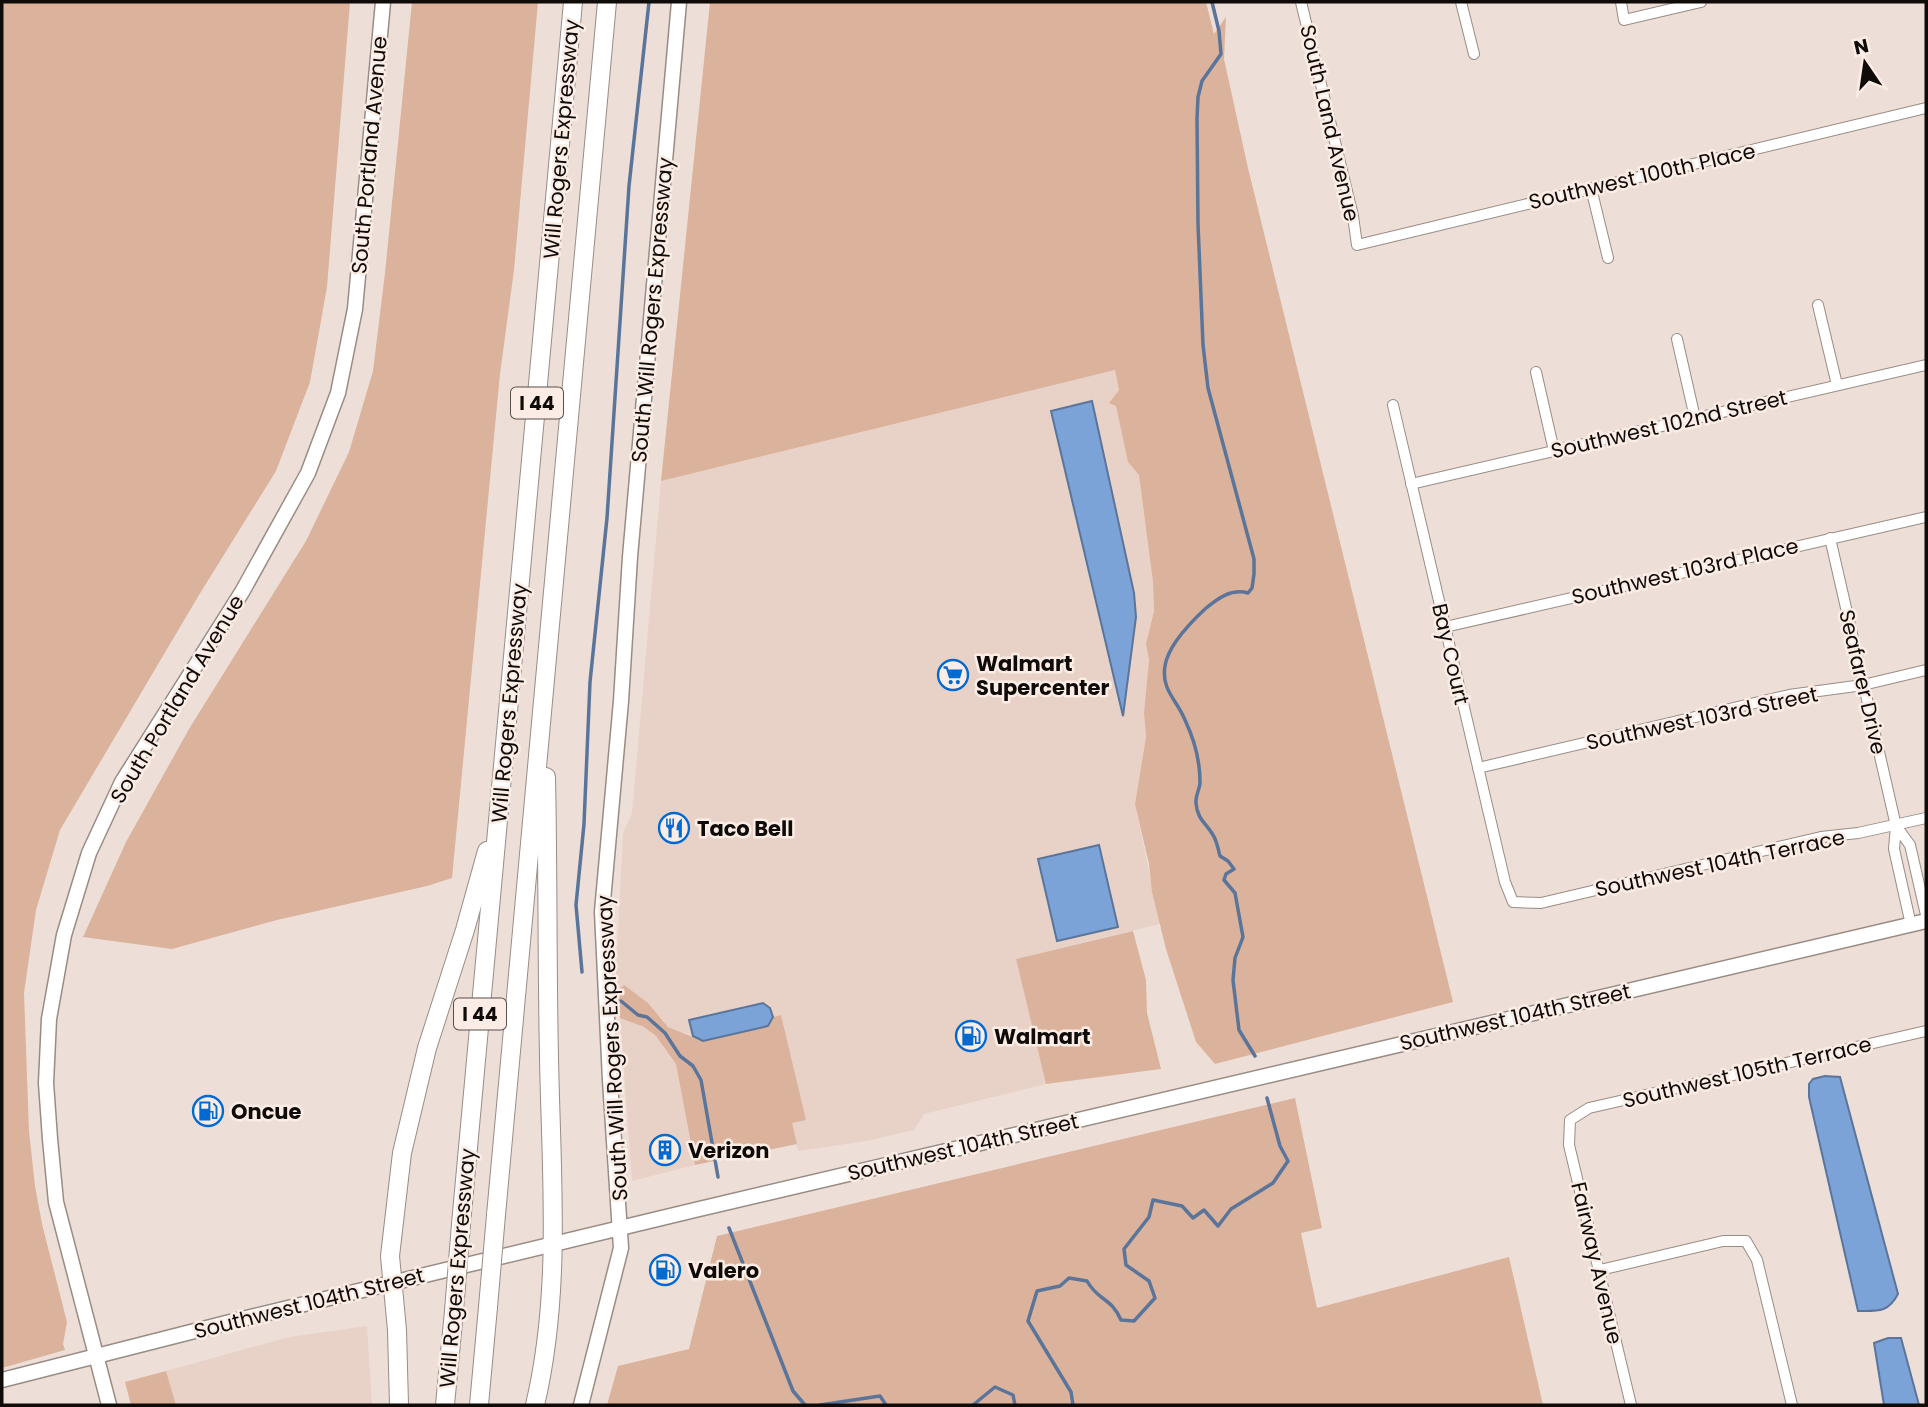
<svg xmlns="http://www.w3.org/2000/svg" width="1928" height="1407" font-family="Poppins,sans-serif">
  <style>
    .built { fill: #e8d2c7 }
    .green { fill: #dbb29b }
    .water { fill: #7ba3d8; stroke: #5b759a; stroke-width: 2 }
    .lines { fill: none; stroke-linecap: round; stroke-linejoin: round }
    .stream { stroke: #5b759a; stroke-width: 3.5 }
    .street-casing { stroke: #998c85; stroke-width: 12 }
    .secondary-casing { stroke: #998c85; stroke-width: 17 }
    .highway-casing { stroke: #998c85; stroke-width: 20 }
    .street { stroke: #fff; stroke-width: 10 }
    .secondary { stroke: #fff; stroke-width: 14 }
    .highway { stroke: #fff; stroke-width: 18 }
    .highway-bridge-casing { stroke: #998c85; stroke-width: 20; stroke-linecap: butt }
    .highway-bridge { stroke: #fff; stroke-width: 18 }
    .labels { text-anchor: middle; dominant-baseline: central; stroke-width: 5; stroke-linejoin: round; paint-order: stroke }
    .shield { fill: #fbede5; stroke: #564f4a; stroke-width: 2 }
    .shield-label { font-size: 19px; font-weight: bold; fill: #0f0b08 }
    .street-label { font-size: 21px; fill: #0f0b08; stroke: #fbede5 }
    .poi-label { font-size: 21px; font-weight: bold; fill: #0f0b08; stroke: #fbede5; text-anchor: start }
  </style>
  <rect width="100%" height="100%" fill="#eddfd8"/>
  <g class="built">
    <polygon points="1115,370 1119,390 1116,405 1128,462 1139,475 1153,582 1154,611 1146,644 1149,660 1144,713 1146,737 1135,804 1160,924 1016,959 1046,1084 924,1114 914,1130 867,1141 798,1151 791,1123 805,1120 781,1015 773,1017 770,1008 689,1020 693,1036 668,1027 663,1020 624,985 615,992 623,833 632,813 661,481"/>
    <polygon points="620,1018 644,1027 656,1036 676,1064 695,1165 632,1181"/>
    <polygon points="367,1326 372,1405 176,1405 166,1371 289,1337"/>
  </g>
  <g class="green">
    <polygon points="2,2 350,2 327,287 310,382 276,471 199,595 60,830 36,910 24,993 29,1131 35,1186 42,1224 67,1322 63,1344 65,1350 2,1368"/>
    <polygon points="412,2 538,2 514,270 500,374 452,878 427,886 277,920 172,949 83,937 126,842 189,729 306,541 349,452 373,371 385,273"/>
    <polygon points="710,2 1206,2 1214,34 1226,17 1224,59 1248,168 1453,1002 1215,1064 1196,1042 1166,949 1152,892 1149,864 1135,804 1146,737 1144,713 1149,660 1146,644 1154,611 1153,582 1139,475 1128,462 1116,406 1109,403 1119,390 1115,370 661,481"/>
    <polygon points="1133,931 1146,980 1147,1013 1161,1069 1046,1084 1016,959"/>
    <polygon points="624,985 648,1003 668,1027 703,1041 768,1026 773,1017 781,1015 806,1120 792,1123 797,1144 695,1165 676,1064 656,1036 644,1027 620,1018 615,992"/>
    <polygon points="1295,1098 1322,1228 1301,1233 1317,1308 1509,1257 1543,1405 607,1405 618,1366 689,1349 717,1236"/>
    <polygon points="166,1371 176,1405 131,1405 125,1382"/>
  </g>
  <g class="water">
    <polygon points="1092,401 1134,593 1136,617 1123,716 1051,411"/>
    <polygon points="1099,845 1118,927 1057,941 1038,859"/>
    <polygon points="763,1003 770,1008 773,1017 768,1026 703,1041 693,1036 689,1020"/>
    <path d="M1825 1076 1840 1077 1898 1294C1888 1313 1878 1311 1858 1311L1809 1097V1084L1813 1079Z"/>
    <polygon points="1888,1338 1901,1338 1919,1405 1884,1405 1874,1343"/>
  </g>
  <g class="lines">
    <g class="stream">
      <path d="M1212 2 1219 31 1221 54 1202 81 1198 97 1197 119 1198 224 1203 345 1208 388 1254 559V574L1252 588 1248 593C1231 588 1217 599 1205 609 1190 623 1168 645 1165 666 1161 690 1177 700 1185 720 1194 739 1200 761 1200 782 1200 789 1195 796 1196 803 1197 819 1206 823 1213 835 1217 841 1218 849 1220 856L1228 861 1234 869 1226 874 1224 880 1235 893 1243 937 1235 958 1233 980 1239 1030 1255 1056"/>
      <polyline points="582,972 576,905 584,824 590,682 607,518 629,186 649,2"/>
      <polyline points="621,1001 638,1015 647,1017 665,1033 680,1056 693,1066 701,1080 718,1177"/>
      <polyline points="729,1228 793,1391 805,1405"/>
      <polyline points="820,1405 880,1396 886,1405"/>
      <polyline points="973,1405 995,1387 1013,1395 1015,1405"/>
      <path d="M1073 1405 1071 1392 1028 1321 1037 1291 1060 1286 1069 1278 1087 1281C1098 1301 1111 1297 1121 1320L1134 1321 1155 1298 1149 1281 1126 1265 1124 1249 1149 1217 1153 1200 1182 1206 1193 1218 1204 1210 1218 1226 1231 1209 1273 1183 1288 1161 1280 1146 1267 1098"/>
    </g>
    <g class="street-casing">
      <g id="street">
        <polyline points="1301,2 1353,216 1357,245 1926,108"/>
        <polyline points="1461,2 1474,54"/>
        <polyline points="1621,2 1624,20 1701,2"/>
        <polyline points="1591,188 1608,258"/>
        <polyline points="1818,305 1837,385"/>
        <polyline points="1677,339 1695,418"/>
        <polyline points="1536,372 1554,451"/>
        <polyline points="1393,405 1505,882 1513,902 1541,903 1821,837 1858,833 1926,818"/>
        <polyline points="1411,484 1926,365"/>
        <polyline points="1830,538 1896,826 1894,849 1911,925"/>
        <polyline points="1445,627 1926,517"/>
        <polyline points="1478,768 1789,695 1863,685 1926,670"/>
        <polyline points="1896,826 1910,845 1926,915"/>
        <polyline points="1600,1270 1723,1241 1746,1241 1757,1260 1792,1405"/>
        <polyline points="1631,1405 1569,1145 1570,1120 1589,1108 1926,1031"/>
      </g>
    </g>
    <g class="secondary-casing">
      <g id="secondary">
        <polyline points="2,1380 238,1320 695,1210 1926,921"/>
        <polyline points="109,1405 56,1202 50,1139 46,1083 49,1019 64,935 89,853 122,782 242,592 308,473 338,393 355,309 383,2"/>
        <polyline points="581,1405 621,1248 610,1080 602,912 621,701 630,557 679,2"/>
      </g>
    </g>
    <g class="highway-casing">
      <g id="highway">
        <polyline points="496,1215 607,2"/>
        <polyline points="461,1224 573,2"/>
        <polyline points="399,1405 397,1330 390,1256 402,1153 427,1048 465,930 487,851"/>
        <polyline points="445,1405 454,1311"/>
        <polyline points="479,1405 488,1307"/>
        <path d="M535 1405C562 1291 551 1173 549 1057 547 964 548 870 546 777"/>
      </g>
    </g>
    <use href="#street" class="street"/>
    <use href="#secondary" class="secondary"/>
    <use href="#highway" class="highway"/>
    <g class="highway-bridge-casing">
      <g id="highway-bridge">
        <polyline points="488,1307 496,1215"/>
        <polyline points="454,1311 461,1224"/>
      </g>
    </g>
    <use href="#highway-bridge" class="highway-bridge"/>
  </g>
  <defs>
    <g id="supermarket-ring" transform="scale(1.575)"><circle r="9.5" fill="#fbede5" stroke="#006ad2" stroke-width="1.5"/><path d="M-6-5.5h2.5l.6 2H6L4.5 2H-2.5L-4.4-4H-6ZM-1.5 3.2a1.3 1.3 0 1 0 .1 0ZM3 3.2a1.3 1.3 0 1 0 .1 0Z" fill="#006ad2"/></g>
    <g id="restaurant-ring" transform="scale(1.575)"><circle r="9.5" fill="#fbede5" stroke="#006ad2" stroke-width="1.5"/><path d="M-5-6h1v4h1v-4h1v4h1v-4h1v5L-1.5 .5V6h-2V.5L-5-1ZM5-6V6H3V1.5H1.5Q1.5-4 5-6Z" fill="#006ad2"/></g>
    <g id="fuel-ring" transform="scale(1.575)"><circle r="9.5" fill="#fbede5" stroke="#006ad2" stroke-width="1.5"/><path d="M-5.5-6h7V0h2V4h1.3V-2.5L3-4.5l.8-.8L6-3V5H2.5V1h-1V6h-7ZM-4.2-4.7v3.2H.2V-4.7Z" fill="#006ad2"/></g>
    <g id="building-ring" transform="scale(1.575)"><circle r="9.5" fill="#fbede5" stroke="#006ad2" stroke-width="1.5"/><path d="M-4-6H4V6H1V3H-1V6H-4ZM-2.5-4.3h1.7v1.8h-1.7ZM.8-4.3h1.7v1.8H.8ZM-2.5-1h1.7V.8h-1.7ZM.8-1h1.7V.8H.8Z" fill="#006ad2"/></g>
  </defs>
  <g fill-rule="evenodd">
    <use href="#supermarket-ring" x="953" y="675"/>
    <use href="#restaurant-ring" x="674" y="828"/>
    <use href="#fuel-ring" x="971" y="1036"/>
    <use href="#fuel-ring" x="208" y="1111"/>
    <use href="#building-ring" x="665" y="1150"/>
    <use href="#fuel-ring" x="665" y="1270"/>
  </g>
  <g class="labels">
    <g class="shield">
      <rect x="511" y="387.5" width="52" height="31" rx="5"/>
      <rect x="454" y="998.5" width="52" height="31" rx="5"/>
    </g>
    <g class="shield-label">
      <text x="537" y="403">I 44</text>
      <text x="480" y="1014">I 44</text>
    </g>
    <g class="street-label">
      <text transform="translate(1330 123) rotate(77)">South Land Avenue</text>
      <text transform="translate(561 139) rotate(-85)">Will Rogers Expressway</text>
      <text transform="translate(369 155) rotate(-85)">South Portland Avenue</text>
      <text transform="translate(1642 176) rotate(-13)">Southwest 100th Place</text>
      <text transform="translate(652 310) rotate(-85)">South Will Rogers Expressway</text>
      <text transform="translate(1669 424) rotate(-13)">Southwest 102nd Street</text>
      <text transform="translate(1685 571) rotate(-13)">Southwest 103rd Place</text>
      <text transform="translate(1451 654) rotate(77)">Bay Court</text>
      <text transform="translate(1863 682) rotate(77)">Seafarer Drive</text>
      <text transform="translate(177 699) rotate(-59)">South Portland Avenue</text>
      <text transform="translate(509 703) rotate(-85)">Will Rogers Expressway</text>
      <text transform="translate(1702 718) rotate(-12)">Southwest 103rd Street</text>
      <text transform="translate(1720 863) rotate(-12)">Southwest 104th Terrace</text>
      <text transform="translate(1515 1017) rotate(-13)">Southwest 104th Street</text>
      <text transform="translate(612 1048) rotate(-93)">South Will Rogers Expressway</text>
      <text transform="translate(1747 1072) rotate(-13)">Southwest 105th Terrace</text>
      <text transform="translate(963 1147) rotate(-13)">Southwest 104th Street</text>
      <text transform="translate(1597 1263) rotate(77)">Fairway Avenue</text>
      <text transform="translate(457 1268) rotate(-85)">Will Rogers Expressway</text>
      <text transform="translate(309 1303) rotate(-14)">Southwest 104th Street</text>
    </g>
    <g class="poi-label">
      <text x="976" y="663">Walmart<tspan x="976" dy="24">Supercenter</tspan></text>
      <text x="697" y="828">Taco Bell</text>
      <text x="994" y="1036">Walmart</text>
      <text x="231" y="1111">Oncue</text>
      <text x="688" y="1150">Verizon</text>
      <text x="688" y="1270">Valero</text>
    </g>
  </g>
  <rect width="1928" height="1407" fill="none" stroke="#0f0b08" stroke-width="7"/>
  <g transform="translate(1865 63) rotate(347)" stroke="#fbede5" stroke-width="5" paint-order="stroke">
  <path d="M0-5L12 26L0 18L-12 26Z" fill="#0f0b08"/>
  <text y="-10" font-size="19" font-weight="bold" text-anchor="middle" fill="#0f0b08">N</text>
  </g>
</svg>
